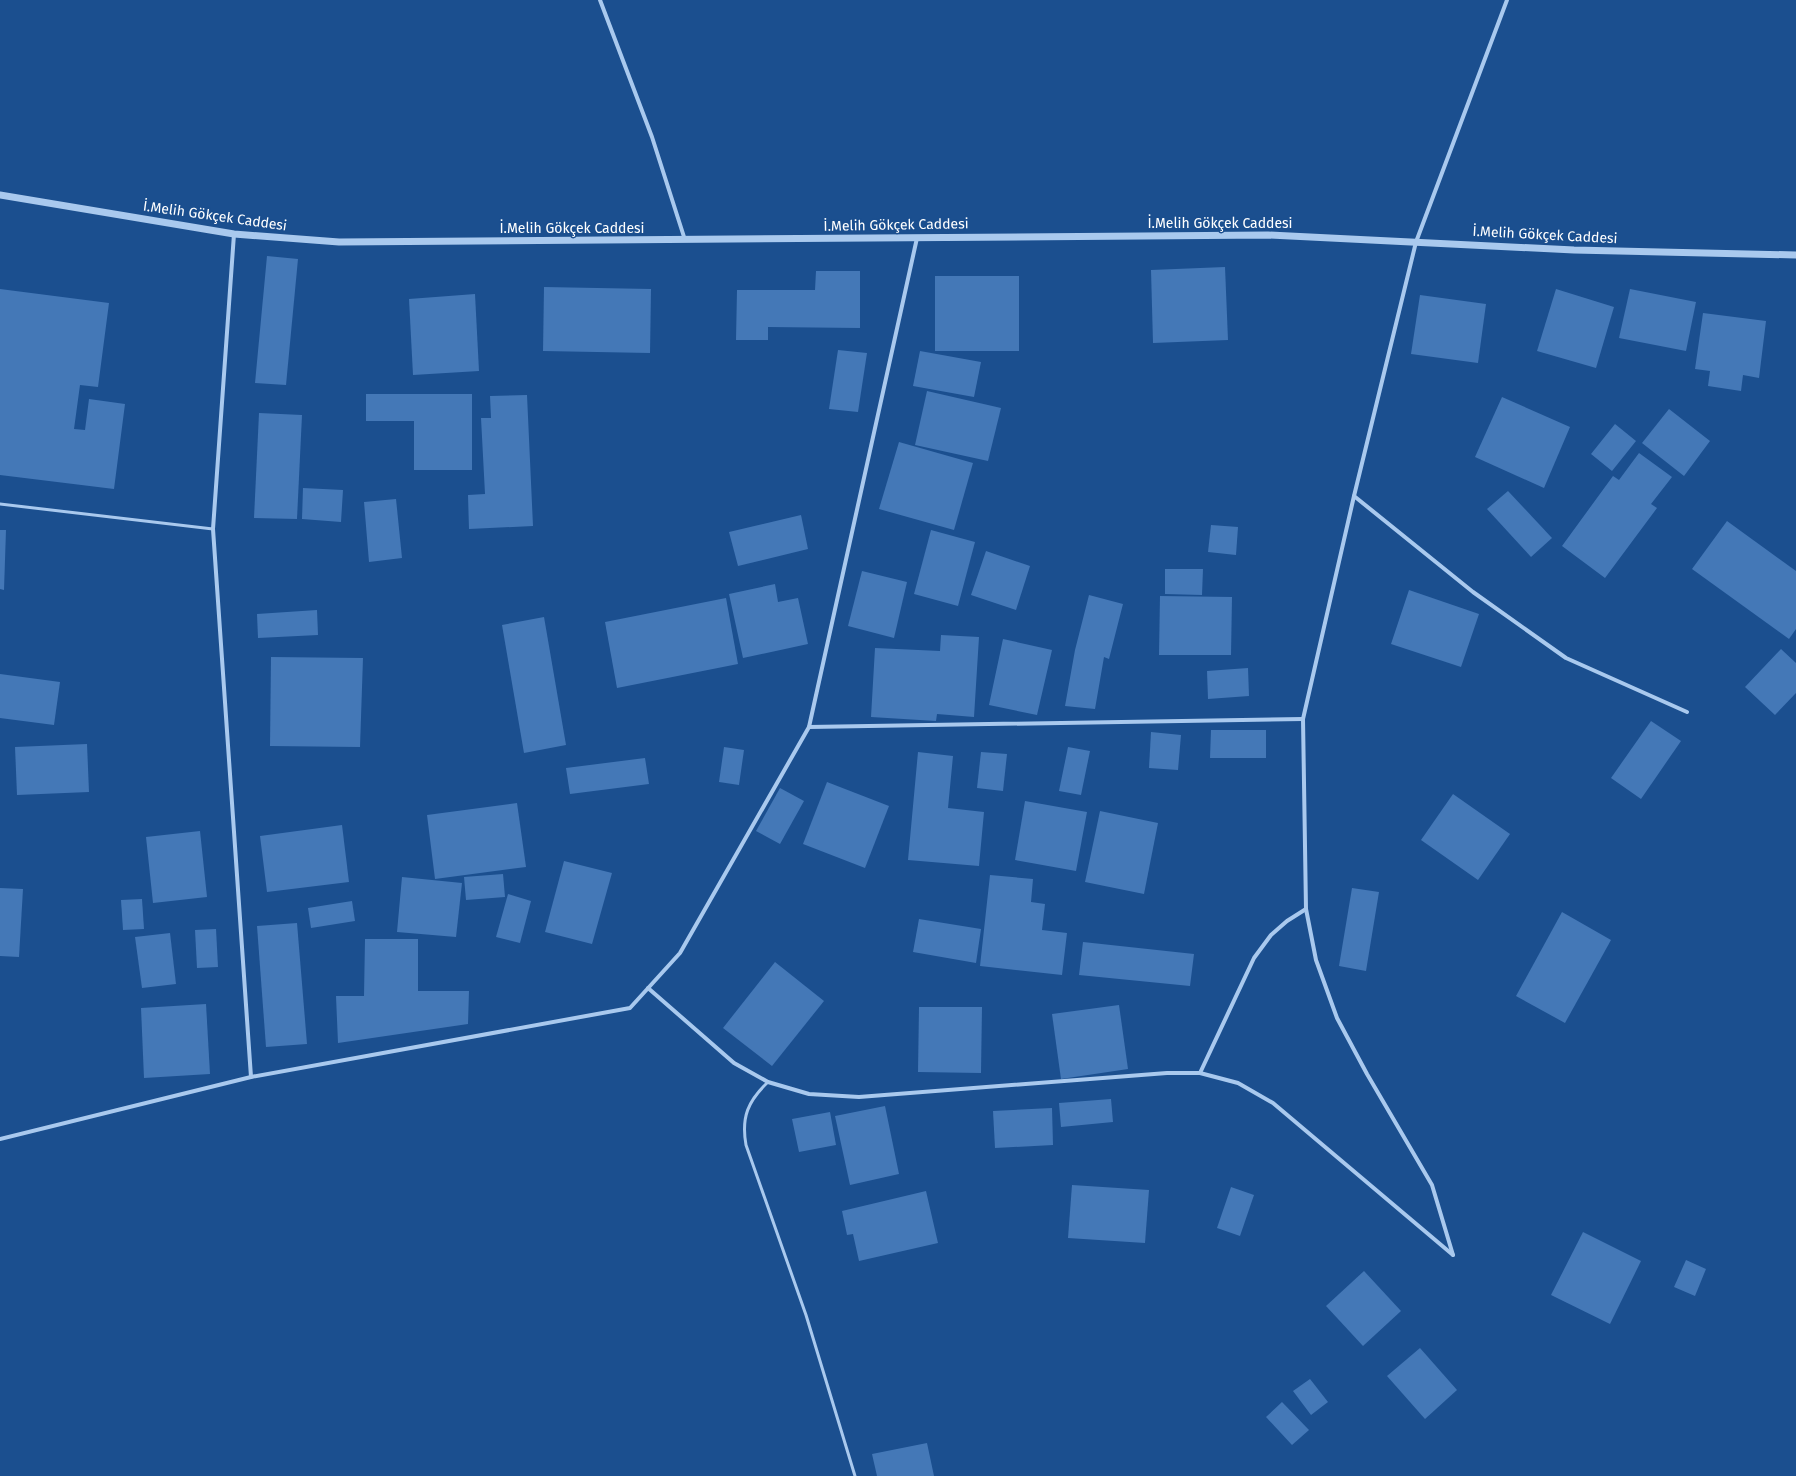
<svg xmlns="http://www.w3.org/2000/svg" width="1796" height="1476" font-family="'Fira Sans',sans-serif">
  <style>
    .building { fill: #4478b7 }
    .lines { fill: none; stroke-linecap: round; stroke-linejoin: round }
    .service { stroke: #a9c9ee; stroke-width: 3 }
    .minor { stroke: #a9c9ee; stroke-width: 4 }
    .tertiary { stroke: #a9c9ee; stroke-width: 7 }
    .labels { text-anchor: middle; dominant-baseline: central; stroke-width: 3; stroke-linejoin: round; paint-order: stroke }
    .street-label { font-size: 14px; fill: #fff; stroke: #1b4f8f }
  </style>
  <rect width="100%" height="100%" fill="#1b4f8f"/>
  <g class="building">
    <polygon points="267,256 298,259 286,385 255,383"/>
    <polygon points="1225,267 1228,340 1153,343 1151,270"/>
    <polygon points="816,271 860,271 860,328 768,327 768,340 736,340 737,290 815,290"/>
    <rect x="935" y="276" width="84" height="75"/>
    <polygon points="544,287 651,289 650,353 543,351"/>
    <polygon points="0,289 109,303 98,387 80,385 74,429 85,430 89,399 125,404 114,489 0,475"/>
    <polygon points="1556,289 1614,307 1596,368 1537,351"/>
    <polygon points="1630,289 1696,302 1686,351 1619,338"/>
    <polygon points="475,294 479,371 413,375 409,299"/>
    <polygon points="1420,295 1486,304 1478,363 1411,354"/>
    <polygon points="1703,313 1766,321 1759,378 1743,375 1741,391 1708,386 1710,371 1695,369"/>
    <polygon points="838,350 867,353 858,412 829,409"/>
    <polygon points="920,351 981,362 974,397 913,386"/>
    <polygon points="927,391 1001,408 988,461 915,445"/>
    <polygon points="366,394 472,394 472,470 414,470 414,421 366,421"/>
    <polygon points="527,395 533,526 469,529 468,495 485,494 481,418 491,418 490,396"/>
    <polygon points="1502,397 1570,427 1544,488 1475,457"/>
    <polygon points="1669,409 1710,441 1684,476 1642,443"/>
    <polygon points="259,413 302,415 297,519 254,518"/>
    <polygon points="1615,424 1636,441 1612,471 1591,454"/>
    <polygon points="899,442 973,463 954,530 879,509"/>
    <polygon points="1639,453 1672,477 1651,504 1657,508 1605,578 1562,546 1613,476 1619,480"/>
    <polygon points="303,488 343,490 341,522 302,519"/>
    <polygon points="1508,491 1552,538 1531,557 1487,509"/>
    <polygon points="396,499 402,558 369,562 364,502"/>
    <polygon points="801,515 808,549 738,566 729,532"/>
    <polygon points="1727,521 1796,571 1796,629 1789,639 1692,569"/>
    <polygon points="1211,525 1238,527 1236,555 1208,552"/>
    <polygon points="0,530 6,530 4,590 0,589"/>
    <polygon points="931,530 975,542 958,606 914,594"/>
    <polygon points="986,551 1030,566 1016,610 971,595"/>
    <polygon points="1165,569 1203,569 1202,595 1165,594"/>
    <polygon points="862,571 907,582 894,638 848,626"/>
    <polygon points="775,584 778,602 798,598 808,644 743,658 729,594"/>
    <polygon points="1409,590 1479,614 1461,667 1391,644"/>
    <polygon points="1089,595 1123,604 1109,659 1104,657 1095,709 1065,706 1075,650"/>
    <polygon points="1160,596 1232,597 1231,655 1159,655"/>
    <polygon points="726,598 738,664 617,688 605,622"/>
    <polygon points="317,610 318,635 258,638 257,614"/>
    <polygon points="544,617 566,745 524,753 502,625"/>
    <polygon points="941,635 979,637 974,717 937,714 936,721 871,717 875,648 940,651"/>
    <polygon points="1003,639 1052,650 1037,715 989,705"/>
    <polygon points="1781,649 1796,663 1796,693 1775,715 1745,687"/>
    <polygon points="271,657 363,658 360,747 270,746"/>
    <polygon points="1248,668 1249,696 1208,699 1207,671"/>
    <polygon points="0,674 60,682 54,725 0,718"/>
    <polygon points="1651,721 1681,741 1641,799 1611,778"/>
    <polygon points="1211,730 1266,730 1266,758 1210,758"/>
    <polygon points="1151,732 1181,735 1178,770 1149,768"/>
    <polygon points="87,744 89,792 17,795 15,747"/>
    <polygon points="724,747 744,750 739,785 719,782"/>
    <polygon points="1068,747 1090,751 1081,795 1059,791"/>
    <polygon points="918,752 953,756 948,808 984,812 979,866 908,860"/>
    <polygon points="981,752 1007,754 1003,791 977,788"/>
    <polygon points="645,758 649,784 570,794 566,768"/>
    <polygon points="827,782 889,806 865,868 803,844"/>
    <polygon points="780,788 804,801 780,844 756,831"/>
    <polygon points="1453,794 1510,834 1478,880 1421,840"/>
    <polygon points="1025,801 1087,812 1076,871 1015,860"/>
    <polygon points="517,803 526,867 435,879 427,815"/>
    <polygon points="1100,811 1158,823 1144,894 1085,882"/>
    <polygon points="342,825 349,882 267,892 260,836"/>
    <polygon points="200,831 207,897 153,903 146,837"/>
    <polygon points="564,861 612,873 592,944 545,932"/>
    <polygon points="503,874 505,897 466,900 464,877"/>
    <polygon points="990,875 1033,879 1031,902 1045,904 1042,930 1067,933 1062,975 980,966"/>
    <polygon points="402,877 462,883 456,937 397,932"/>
    <polygon points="0,888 23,889 19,957 0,956"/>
    <polygon points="1352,888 1379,892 1366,971 1339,966"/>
    <polygon points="508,894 531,901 520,943 496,937"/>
    <polygon points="142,899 144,929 123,930 121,900"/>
    <polygon points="352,901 355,921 311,928 308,908"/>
    <polygon points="1562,912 1611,940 1565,1023 1516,996"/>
    <polygon points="919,919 981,929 976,963 913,952"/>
    <polygon points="297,923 307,1044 266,1047 257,926"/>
    <polygon points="216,929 218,967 197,968 195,930"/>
    <polygon points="170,933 176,984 142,988 135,937"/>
    <polygon points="365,939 418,939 418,991 469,991 468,1024 338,1043 336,996 364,996"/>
    <polygon points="1083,942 1194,954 1190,986 1079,975"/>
    <polygon points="775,962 824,1001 772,1066 723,1028"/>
    <polygon points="206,1004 210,1074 144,1078 141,1008"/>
    <polygon points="1119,1005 1128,1069 1061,1079 1052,1014"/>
    <polygon points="919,1007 982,1007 981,1073 918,1072"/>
    <polygon points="1111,1099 1113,1122 1061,1127 1059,1103"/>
    <polygon points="885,1106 899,1174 850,1185 835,1116"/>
    <polygon points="1052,1108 1053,1145 995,1148 993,1111"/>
    <polygon points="830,1112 836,1145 799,1152 792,1119"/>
    <polygon points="1072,1185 1149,1190 1145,1243 1068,1238"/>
    <polygon points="1231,1187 1254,1195 1240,1236 1217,1228"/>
    <polygon points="926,1191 938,1243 859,1261 853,1234 847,1235 842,1211"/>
    <polygon points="1583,1232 1641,1261 1610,1324 1551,1295"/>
    <polygon points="1686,1260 1706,1269 1695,1296 1674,1287"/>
    <polygon points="1364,1271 1401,1311 1363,1346 1326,1306"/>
    <polygon points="1420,1348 1457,1390 1425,1419 1387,1376"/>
    <polygon points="1310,1379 1328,1402 1311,1415 1293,1391"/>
    <polygon points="1282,1402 1309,1430 1292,1445 1266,1417"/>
    <polygon points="927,1443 934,1476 877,1476 872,1454"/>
  </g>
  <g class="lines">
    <g class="service">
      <polyline points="0,504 213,529"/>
      <path d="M768 1082C748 1101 741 1117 746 1145L806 1315 855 1476"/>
    </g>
    <g class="minor">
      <polyline points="600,0 652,137 685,240"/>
      <polyline points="234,234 213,529 251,1077"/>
      <polyline points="1354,496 1473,592 1566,658 1687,712"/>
      <polyline points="809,727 1303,719"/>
      <polyline points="648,988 734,1063 768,1082 809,1094 859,1097 1167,1073 1200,1073 1238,1083 1273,1103 1453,1255"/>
      <polyline points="1200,1073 1254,958 1271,935 1287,921 1306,909"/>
      <polyline points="0,1139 251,1077 630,1008 680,953 809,727 917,238"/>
      <polyline points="1453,1255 1432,1185 1367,1074 1337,1018 1316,960 1306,909 1303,719 1354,496 1416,242 1507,0"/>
    </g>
    <polyline class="tertiary" points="0,195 234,234 339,242 1268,235 1574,250 1796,255"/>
  </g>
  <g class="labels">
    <g class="street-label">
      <text transform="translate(215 216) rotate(8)">İ.Melih Gökçek Caddesi</text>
      <text x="1220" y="223">İ.Melih Gökçek Caddesi</text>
      <text transform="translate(896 225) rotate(-1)">İ.Melih Gökçek Caddesi</text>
      <text x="572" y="228">İ.Melih Gökçek Caddesi</text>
      <text transform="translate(1545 235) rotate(3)">İ.Melih Gökçek Caddesi</text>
    </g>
  </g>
</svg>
